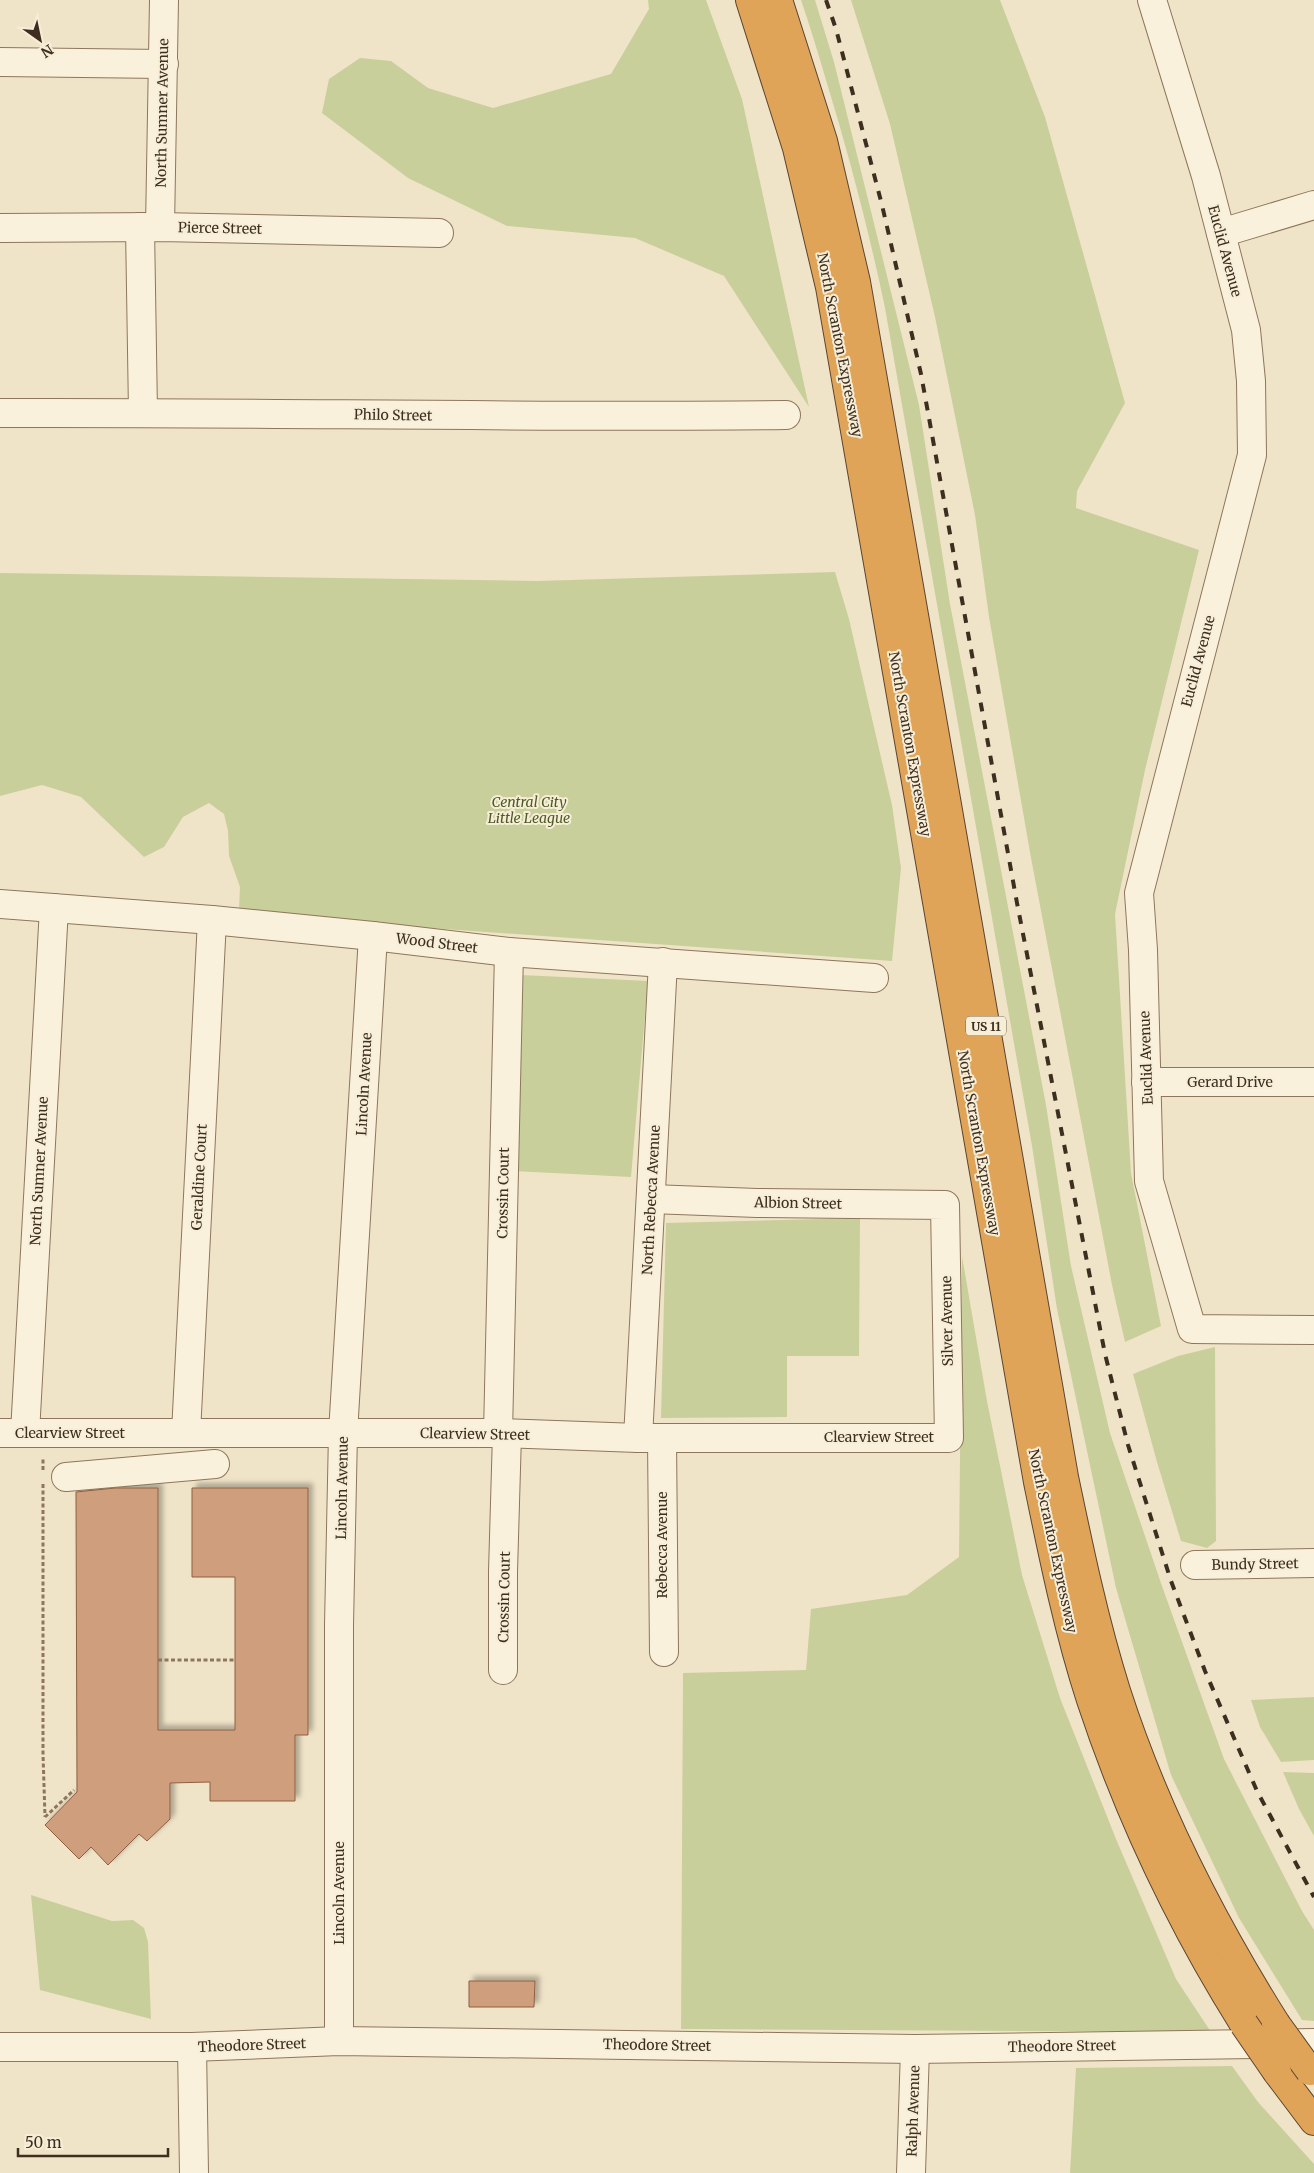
<svg xmlns="http://www.w3.org/2000/svg" width="1314" height="2173" font-family="Merriweather,serif">
  <style>
    .green { fill: #c9cf9b }
    .building { fill: #cf9f7d; stroke: #8d5f41; filter: url(#shadow) }
    .lines { fill: none; stroke-linecap: round; stroke-linejoin: round }
    .minor-casing { stroke: #8d765c; stroke-width: 30 }
    .highway-casing { stroke: #5b4430; stroke-width: 30 }
    .path { stroke: #8d765c; stroke-width: 3; stroke-dasharray: 4 2.5; stroke-linecap: butt }
    .minor { stroke: #faf1dc; stroke-width: 28 }
    .highway { stroke: #e0a458; stroke-width: 28 }
    .rail { stroke: #3d2e20; stroke-width: 4; stroke-dasharray: 9 9; stroke-linecap: butt }
    .highway-bridge-casing { stroke: #5b4430; stroke-width: 30; stroke-linecap: butt }
    .highway-bridge { stroke: #e0a458; stroke-width: 28 }
    .labels { text-anchor: middle; dominant-baseline: central; stroke-width: 4; stroke-linejoin: round; paint-order: stroke }
    .shield { fill: #f7eed8; stroke: #756857; stroke-width: 1 }
    .shield-label { font-size: 12px; font-weight: bold; fill: #3d2e20 }
    .street-label { font-size: 14px; fill: #3d2e20; stroke: #f7eed8 }
    .park-label { font-size: 14px; font-style: italic; fill: #4d5a26; stroke: #f7eed8 }
  </style>
  <defs>
    <filter id="shadow"><feDropShadow dx="4.5" dy="-4.5" stdDeviation="2.5" flood-color="#0004"/></filter>
  </defs>
  <rect width="100%" height="100%" fill="#f0e4c8"/>
  <g class="green">
    <polygon points="648,0 706,0 742,99 809,407 724,276 635,238 507,226 408,178 322,113 329,79 360,58 391,61 428,88 493,108 611,74 649,9"/>
    <path d="M801 0H815L834 62 919 405 950 604 1046 1105 1071 1266 1110 1433 1162 1586 1224 1759 1302 1911 1314 1930V2021L1302 2020 1239 1918 1171 1775 1116 1588 1057 1309 1032 1146 885 308C869 231 849 155 826 80 818 53 810 26 801 0Z"/>
    <polygon points="851,0 1000,0 1045,117 1125,403 1077,491 1076,508 1199,550 1145,770 1115,914 1131,1173 1161,1326 1125,1342 1112,1285 1031,858 989,617 975,515 935,317 890,124"/>
    <polygon points="835,572 849,619 892,805 901,868 892,961 403,926 239,910 240,887 229,856 228,831 224,814 209,803 183,817 164,847 144,857 81,797 42,785 0,796 0,573 537,581"/>
    <polygon points="521,975 648,981 631,1177 513,1171"/>
    <polygon points="860,1218 859,1356 787,1356 787,1417 661,1418 666,1223"/>
    <polygon points="962,1256 987,1401 1022,1575 1060,1698 1116,1839 1176,1979 1211,2032 681,2029 683,1673 806,1670 811,1609 907,1595 959,1557"/>
    <polygon points="1215,1347 1216,1541 1207,1548 1181,1541 1157,1462 1133,1374 1178,1356"/>
    <polygon points="1314,1697 1314,1760 1281,1762 1260,1727 1251,1700"/>
    <polygon points="1283,1772 1314,1773 1314,1836 1299,1809"/>
    <polygon points="31,1895 112,1921 133,1920 144,1928 148,1942 151,2019 40,1990"/>
    <polygon points="1232,2066 1258,2102 1314,2164 1314,2173 1070,2173 1076,2068"/>
  </g>
  <g class="building">
    <polygon points="115,1488 158,1488 158,1730 235,1730 235,1577 192,1577 192,1488 308,1488 308,1735 295,1735 295,1801 210,1801 210,1782 170,1783 170,1819 147,1841 139,1834 108,1865 91,1847 79,1859 45,1825 77,1792 76,1492"/>
    <polygon points="469,1981 535,1981 534,2007 469,2007"/>
  </g>
  <g class="lines">
    <g class="minor-casing">
      <g id="minor">
        <polyline points="1152,0 1206,176 1246,330 1251,381 1252,455 1139,893 1143,950 1149,1181 1192,1329 1314,1330"/>
        <polyline points="0,62 164,64"/>
        <polyline points="140,227 143,412"/>
        <polyline points="160,227 164,0"/>
        <polyline points="0,228 160,227 439,233"/>
        <polyline points="1221,233 1314,205"/>
        <path d="M0 413C262 412 524 418 786 415"/>
        <polyline points="0,904 212,920 373,936 509,952 874,978"/>
        <polyline points="1146,1082 1314,1082"/>
        <polyline points="0,1433 498,1433 638,1438 949,1438 945,1205 757,1203 651,1199"/>
        <polyline points="25,1433 54,908"/>
        <polyline points="186,1433 212,920"/>
        <polyline points="498,1433 509,952"/>
        <polyline points="638,1438 663,962"/>
        <polyline points="662,1438 664,1652"/>
        <polyline points="66,1477 215,1464"/>
        <polyline points="1195,1565 1314,1563"/>
        <polyline points="503,1670 503,1572 507,1434"/>
        <polyline points="339,2041 339,1625 343,1433 373,936"/>
        <polyline points="0,2047 192,2047 339,2041 915,2049 1314,2043"/>
        <polyline points="192,2047 194,2173"/>
        <polyline points="911,2173 915,2049"/>
      </g>
    </g>
    <g class="highway-casing">
      <g id="highway">
        <path d="M750 0 797 148 830 287 1038 1482C1053 1555 1068 1629 1091 1700 1129 1815 1180 1922 1244 2024"/>
        <path d="M778 0 823 141 856 282 1064 1477C1079 1549 1094 1621 1116 1691 1154 1809 1210 1919 1276 2024"/>
        <polyline points="1277,2072 1314,2121"/>
      </g>
    </g>
    <g class="path">
      <polyline points="43,1470 43,1458 44,1458"/>
      <polyline points="43,1484 43,1754 45,1817"/>
      <polyline points="158,1660 235,1660"/>
      <polyline points="45,1817 74,1790"/>
    </g>
    <use href="#minor" class="minor"/>
    <use href="#highway" class="highway"/>
    <polyline class="rail" points="826,0 836,29 882,205 921,374 1017,903 1105,1354 1128,1445 1171,1581 1205,1671 1257,1791 1314,1897"/>
    <g class="highway-bridge-casing">
      <g id="highway-bridge">
        <polyline points="1244,2024 1277,2072"/>
        <polyline points="1276,2024 1310,2071"/>
      </g>
    </g>
    <use href="#highway-bridge" class="highway-bridge"/>
  </g>
  <g class="labels">
    <rect class="shield" x="966" y="1016.5" width="40" height="19" rx="4"/>
    <g class="shield-label">
      <text x="986" y="1026">US 11</text>
    </g>
    <g class="street-label">
      <text transform="translate(162 113) rotate(-89)">North Sumner Avenue</text>
      <text transform="translate(220 228) rotate(1)">Pierce Street</text>
      <text transform="translate(1225 251) rotate(75)">Euclid Avenue</text>
      <text transform="translate(840 345) rotate(79)">North Scranton Expressway</text>
      <text transform="translate(393 415) rotate(1)">Philo Street</text>
      <text transform="translate(1198 661) rotate(-75)">Euclid Avenue</text>
      <text transform="translate(910 744) rotate(80)">North Scranton Expressway</text>
      <text transform="translate(437 943) rotate(7)">Wood Street</text>
      <text transform="translate(1146 1058) rotate(-92)">Euclid Avenue</text>
      <text x="1230" y="1082">Gerard Drive</text>
      <text transform="translate(364 1084) rotate(-87)">Lincoln Avenue</text>
      <text transform="translate(979 1143) rotate(80)">North Scranton Expressway</text>
      <text transform="translate(39 1171) rotate(-87)">North Sumner Avenue</text>
      <text transform="translate(199 1177) rotate(-87)">Geraldine Court</text>
      <text transform="translate(503 1193) rotate(-89)">Crossin Court</text>
      <text transform="translate(651 1200) rotate(-87)">North Rebecca Avenue</text>
      <text transform="translate(798 1203) rotate(1)">Albion Street</text>
      <text transform="translate(947 1321) rotate(-91)">Silver Avenue</text>
      <text x="70" y="1433">Clearview Street</text>
      <text transform="translate(475 1434) rotate(1)">Clearview Street</text>
      <text x="879" y="1437">Clearview Street</text>
      <text transform="translate(342 1488) rotate(-89)">Lincoln Avenue</text>
      <text transform="translate(1053 1541) rotate(78)">North Scranton Expressway</text>
      <text transform="translate(662 1545) rotate(-90)">Rebecca Avenue</text>
      <text transform="translate(1255 1564) rotate(-1)">Bundy Street</text>
      <text transform="translate(504 1597) rotate(-89)">Crossin Court</text>
      <text transform="translate(339 1893) rotate(-90)">Lincoln Avenue</text>
      <text transform="translate(252 2045) rotate(-2)">Theodore Street</text>
      <text transform="translate(657 2045) rotate(1)">Theodore Street</text>
      <text transform="translate(1062 2046) rotate(-1)">Theodore Street</text>
      <text transform="translate(913 2111) rotate(-88)">Ralph Avenue</text>
    </g>
    <g class="park-label">
      <text x="529" y="802">Central City<tspan x="529" dy="16">Little League</tspan></text>
    </g>
  </g>
  <g transform="translate(40 40) rotate(147)" stroke="#f7eed8" stroke-width="4" paint-order="stroke">
  <path d="M0-4L9 19L0 12L-9 19Z" fill="#3d2e20"/>
  <text y="-8" font-size="14" font-weight="bold" text-anchor="middle" fill="#3d2e20">N</text>
  </g>
  <path d="M18 2148v8h150v-8" fill="none" stroke="#3d2e20" stroke-width="2.5"/>
  <text x="25" y="2148" font-size="15" fill="#3d2e20" stroke="#f7eed8" stroke-width="4" paint-order="stroke">50 m</text>
</svg>
